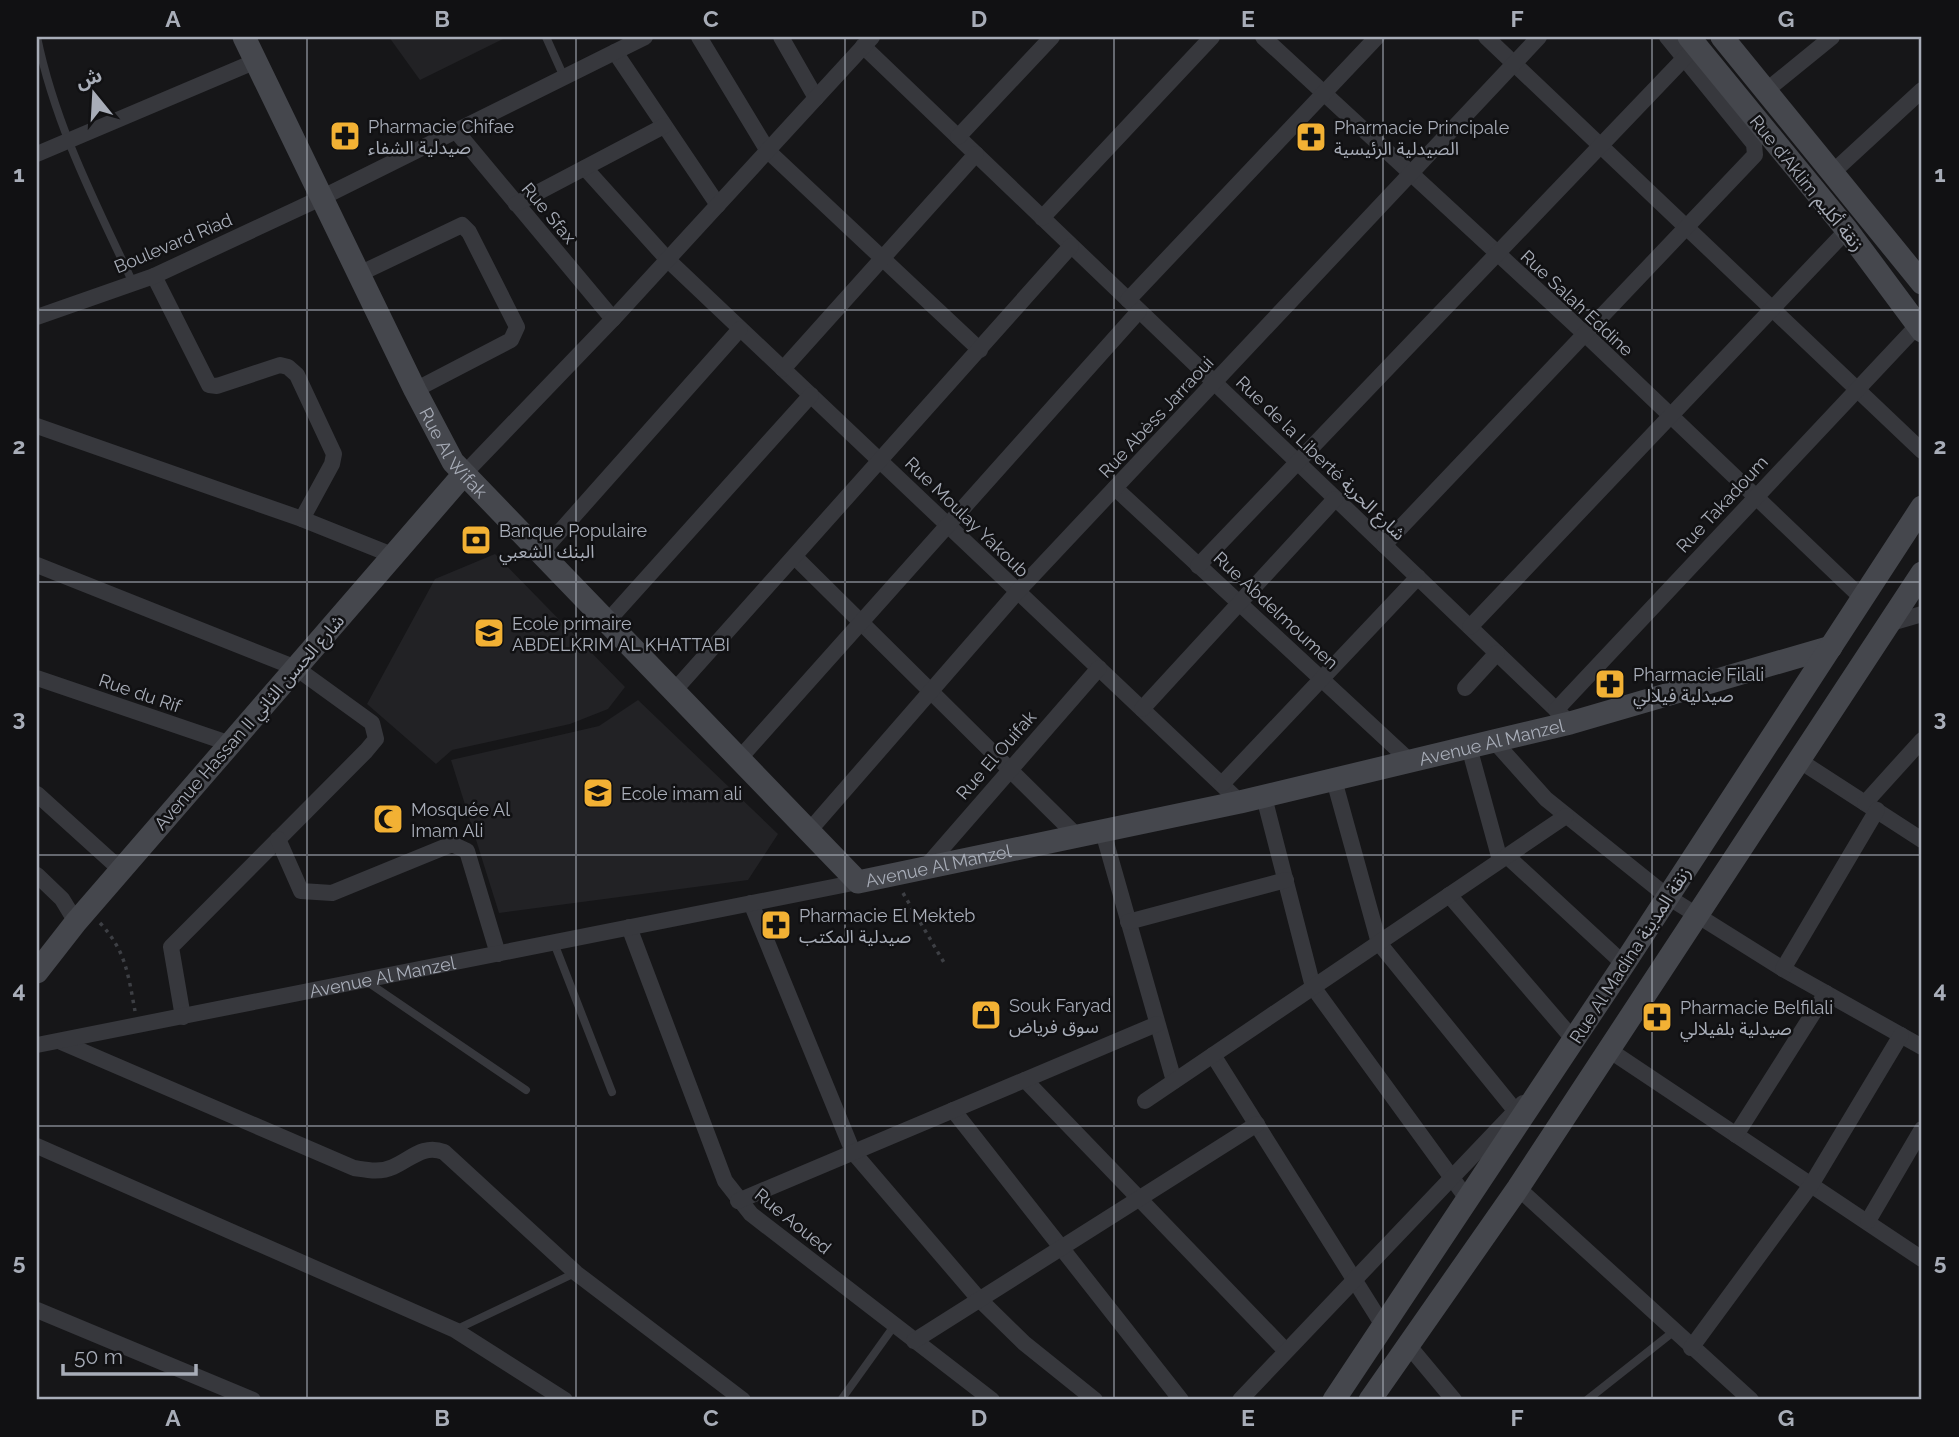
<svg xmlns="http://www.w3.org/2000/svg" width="1959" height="1437" font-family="Raleway,'Noto Sans Arabic',sans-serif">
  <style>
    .built { fill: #222225 }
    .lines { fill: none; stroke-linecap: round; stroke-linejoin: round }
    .path { stroke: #3d3f44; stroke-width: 3.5; stroke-dasharray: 3.5 5; stroke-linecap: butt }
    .lane { stroke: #37383d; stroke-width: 8 }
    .street { stroke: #37383d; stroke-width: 16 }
    .secondary { stroke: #45474d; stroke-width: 23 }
    .grid { fill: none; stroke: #a8adb8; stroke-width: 2; stroke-opacity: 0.55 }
    .labels { text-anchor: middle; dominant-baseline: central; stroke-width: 5; stroke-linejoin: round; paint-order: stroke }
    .poi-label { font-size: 18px; fill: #a8adb8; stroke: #111113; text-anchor: start }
    .street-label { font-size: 18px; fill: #a8adb8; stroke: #111113 }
    .neatline { fill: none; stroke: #a8adb8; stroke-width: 2.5 }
    .grid-label { font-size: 23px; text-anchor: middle; font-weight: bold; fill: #a8adb8 }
  </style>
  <rect width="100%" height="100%" fill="#161618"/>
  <g class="built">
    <polygon points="389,37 507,37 420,80"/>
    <polygon points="495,554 625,687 608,709 570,724 452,750 436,764 367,704 435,579"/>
    <polygon points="638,700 778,834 748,880 499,913 451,760 599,726"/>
  </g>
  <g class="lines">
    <g class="path">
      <polyline points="903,893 946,966"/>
      <path d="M100 923C126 951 128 974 135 1011"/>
    </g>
    <g class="lane">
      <path d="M37 37C55 125 95 202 133 283"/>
      <polyline points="546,37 564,77"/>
      <polyline points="554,943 612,1092"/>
      <polyline points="366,981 526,1090"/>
      <polyline points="455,1330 575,1273"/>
      <polyline points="841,1400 894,1326"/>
      <polyline points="1587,1400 1673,1332"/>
    </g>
    <g class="street">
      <polyline points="699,37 768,151 980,350"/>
      <polyline points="781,37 816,98"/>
      <polyline points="1263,37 1584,333 1863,599"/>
      <polyline points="1486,37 1922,451"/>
      <polyline points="863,46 1570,723"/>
      <polyline points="615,52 718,205"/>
      <polyline points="1767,90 1832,37"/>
      <polyline points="456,131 613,319"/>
      <polyline points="958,137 1052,37"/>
      <polyline points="37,154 256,61"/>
      <polyline points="585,168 668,260 1240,802"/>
      <polyline points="1833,172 1922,90"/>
      <polyline points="516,204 664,126"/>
      <polyline points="1042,218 1212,37"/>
      <polyline points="359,274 462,225 469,232 514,321 517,327 511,340 415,390"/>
      <polyline points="154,276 209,385 217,386 280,365 288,367 297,375 334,454 332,464 302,519"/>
      <polyline points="1128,300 1377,37"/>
      <polyline points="37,317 154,276 321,198 645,37"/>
      <polyline points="783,369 976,154"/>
      <polyline points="37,426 302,519 392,555"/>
      <polyline points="463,475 613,319 872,37"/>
      <polyline points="1115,488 1410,761"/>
      <polyline points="1384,545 1755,155 1754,144 1667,37"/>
      <polyline points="540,554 740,329"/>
      <polyline points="795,557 1079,838"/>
      <polyline points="37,565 296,668 372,723 376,739 366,751 171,947 183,1017"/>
      <polyline points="1198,566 1696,46"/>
      <polyline points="606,623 811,395"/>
      <polyline points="1891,623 1922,614"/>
      <polyline points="1470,627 1847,230"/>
      <polyline points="37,678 231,744"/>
      <polyline points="1465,688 1497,653"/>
      <polyline points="673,692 1071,246"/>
      <polyline points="1142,709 1335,499"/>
      <polyline points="1556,710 1918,325"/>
      <polyline points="1494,741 1546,799 1668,897 1783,969 1922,1047"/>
      <polyline points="1469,747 1500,860"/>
      <polyline points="739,759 1139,311"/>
      <polyline points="1800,761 1922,840"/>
      <polyline points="1334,780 1379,943 1522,1119"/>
      <polyline points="1222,784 1418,577"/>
      <polyline points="37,794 121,870"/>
      <polyline points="1264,797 1313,987 1468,1200"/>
      <polyline points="1865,803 1922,740"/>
      <polyline points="809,831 1018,591 1539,37"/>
      <polyline points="1103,832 1174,1081"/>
      <polyline points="278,839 301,891 332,893 452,844 467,851 498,954"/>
      <polyline points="1507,856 1624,964"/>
      <polyline points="924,869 1099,668"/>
      <polyline points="37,875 62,899 76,922"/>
      <polyline points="1449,895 1574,1040"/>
      <polyline points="751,903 853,1152 979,1299 1024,1343 1095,1400"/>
      <polyline points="1128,922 1286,880"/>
      <polyline points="629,927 725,1181 751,1214 992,1400"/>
      <polyline points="1783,969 1877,810"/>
      <path d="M61 1042 354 1168C367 1170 380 1173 393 1167 411 1159 423 1144 444 1152L576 1273 743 1400"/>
      <path id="s1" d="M37 1045 858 882"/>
      <polyline points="1609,1050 1922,1259"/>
      <polyline points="1213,1055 1384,1327"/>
      <polyline points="1025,1080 1286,1351"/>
      <polyline points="1145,1101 1566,816"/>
      <polyline points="953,1110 1181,1400"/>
      <polyline points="1736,1135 1826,993"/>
      <polyline points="37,1146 455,1330 565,1400"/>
      <polyline points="1518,1188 1751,1400"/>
      <polyline points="738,1201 1157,1024"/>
      <polyline points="1868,1221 1922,1129"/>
      <polyline points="37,1310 253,1400"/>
      <polyline points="914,1341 1257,1124"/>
      <polyline points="1408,1345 1454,1400"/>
      <polyline points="1691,1348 1811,1185 1901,1035"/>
      <polyline points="1240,1400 1523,1103"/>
    </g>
    <g class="secondary">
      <path id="s2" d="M244 37 415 390 453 462 858 882 1240 802 1494 741 1570 723 1831 647"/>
      <polyline points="1689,37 1847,230 1922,331"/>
      <polyline points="1722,37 1922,283"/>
      <polyline points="37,972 76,922 463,475"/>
      <polyline points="1334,1400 1624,964 1922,507"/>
      <polyline points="1370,1400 1518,1188 1922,573"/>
    </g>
  </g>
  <path class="grid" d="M307 37V1400M576 37V1400M845 37V1400M1114 37V1400M1383 37V1400M1652 37V1400M37 310H1922M37 582H1922M37 855H1922M37 1126H1922"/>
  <defs>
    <g id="pharmacy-square" transform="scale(1.575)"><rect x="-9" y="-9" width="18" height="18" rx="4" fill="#f2b134" stroke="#111113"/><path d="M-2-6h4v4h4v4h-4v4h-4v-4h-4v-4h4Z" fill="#111"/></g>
    <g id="bank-square" transform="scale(1.575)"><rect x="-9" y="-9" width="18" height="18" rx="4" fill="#f2b134" stroke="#111113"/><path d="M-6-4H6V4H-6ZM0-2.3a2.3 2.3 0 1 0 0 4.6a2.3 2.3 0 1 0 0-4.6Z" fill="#111"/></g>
    <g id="school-square" transform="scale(1.575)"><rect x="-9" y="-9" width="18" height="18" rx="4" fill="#f2b134" stroke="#111113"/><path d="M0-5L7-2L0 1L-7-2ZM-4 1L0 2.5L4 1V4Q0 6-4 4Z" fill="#111"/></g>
    <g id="mosque-square" transform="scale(1.575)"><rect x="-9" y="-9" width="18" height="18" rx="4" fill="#f2b134" stroke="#111113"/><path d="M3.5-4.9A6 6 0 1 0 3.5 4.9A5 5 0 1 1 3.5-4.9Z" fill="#111"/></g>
    <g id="shop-square" transform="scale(1.575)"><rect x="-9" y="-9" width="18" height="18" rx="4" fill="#f2b134" stroke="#111113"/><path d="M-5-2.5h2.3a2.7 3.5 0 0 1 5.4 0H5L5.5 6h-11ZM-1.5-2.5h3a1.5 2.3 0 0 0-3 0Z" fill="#111"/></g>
  </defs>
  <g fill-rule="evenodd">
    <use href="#pharmacy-square" x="345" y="136"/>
    <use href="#pharmacy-square" x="1311" y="137"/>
    <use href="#bank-square" x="476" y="540"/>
    <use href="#school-square" x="489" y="633"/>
    <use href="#pharmacy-square" x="1610" y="684"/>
    <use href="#school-square" x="598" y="793"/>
    <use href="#mosque-square" x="388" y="819"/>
    <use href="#pharmacy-square" x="776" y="925"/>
    <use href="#shop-square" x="986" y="1015"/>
    <use href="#pharmacy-square" x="1657" y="1017"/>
  </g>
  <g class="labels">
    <g class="poi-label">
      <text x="368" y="126">Pharmacie Chifae<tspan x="368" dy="21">صيدلية الشفاء</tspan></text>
      <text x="1334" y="127">Pharmacie Principale<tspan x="1334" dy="21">الصيدلية الرئيسية</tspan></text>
      <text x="499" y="530">Banque Populaire<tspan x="499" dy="21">البنك الشعبي</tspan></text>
      <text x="512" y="623">Ecole primaire<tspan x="512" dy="21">ABDELKRIM AL KHATTABI</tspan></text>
      <text x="1633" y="674">Pharmacie Filali<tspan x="1633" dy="21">صيدلية فيلالي</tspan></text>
      <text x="621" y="793">Ecole imam ali</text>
      <text x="411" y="809">Mosquée Al<tspan x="411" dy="21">Imam Ali</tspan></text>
      <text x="799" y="915">Pharmacie El Mekteb<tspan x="799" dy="21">صيدلية المكتب</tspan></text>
      <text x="1009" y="1005">Souk Faryad<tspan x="1009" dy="21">سوق فرياض</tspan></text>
      <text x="1680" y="1007">Pharmacie Belfilali<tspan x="1680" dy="21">صيدلية بلفيلالي</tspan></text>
    </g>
    <g class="street-label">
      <text transform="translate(1807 183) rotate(51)">Rue d’Aklim زنقة أكليم</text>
      <text transform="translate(549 213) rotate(50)">Rue Sfax</text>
      <text transform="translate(173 243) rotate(-23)">Boulevard Riad</text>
      <text transform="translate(1577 303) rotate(43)">Rue Salah Eddine</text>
      <text transform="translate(1156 417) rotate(-47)">Rue Abèss Jarraoui</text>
      <text stroke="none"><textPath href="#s2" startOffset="466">Rue Al Wifak</textPath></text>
      <text transform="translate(1321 458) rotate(44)">Rue de la Liberté شارع الحرية</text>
      <text transform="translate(1722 504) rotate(-47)">Rue Takadoum</text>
      <text transform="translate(967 517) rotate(44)">Rue Moulay Yakoub</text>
      <text transform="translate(1276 610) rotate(43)">Rue Abdelmoumen</text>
      <text transform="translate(140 693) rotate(19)">Rue du Rif</text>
      <text transform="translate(249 722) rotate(-49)">Avenue Hassan II شارع الحسن الثاني</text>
      <text stroke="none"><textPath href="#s2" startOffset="1706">Avenue Al Manzel</textPath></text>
      <text transform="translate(996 755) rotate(-49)">Rue El Ouifak</text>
      <text stroke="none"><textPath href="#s2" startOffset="1139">Avenue Al Manzel</textPath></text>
      <text transform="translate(1630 955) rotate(-57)">Rue Al Madina زنقة المدينة</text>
      <text stroke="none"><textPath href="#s1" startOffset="352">Avenue Al Manzel</textPath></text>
      <text transform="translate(793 1221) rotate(39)">Rue Aoued</text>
    </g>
  </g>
  <rect width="1959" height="1437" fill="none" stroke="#111113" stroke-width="77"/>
  <g transform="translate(94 94) rotate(342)" stroke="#111113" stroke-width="5" paint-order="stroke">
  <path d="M0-5L12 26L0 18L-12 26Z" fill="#a8adb8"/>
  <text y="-10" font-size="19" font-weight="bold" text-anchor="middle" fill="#a8adb8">ش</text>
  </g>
  <path d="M63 1364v10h133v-10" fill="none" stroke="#a8adb8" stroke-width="3.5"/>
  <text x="74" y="1364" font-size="21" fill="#a8adb8" stroke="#111113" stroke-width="5" paint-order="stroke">50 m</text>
  <rect x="38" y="38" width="1882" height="1360" class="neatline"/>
  <g class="grid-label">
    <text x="173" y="27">A</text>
    <text x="442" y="27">B</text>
    <text x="711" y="27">C</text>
    <text x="979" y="27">D</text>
    <text x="1248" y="27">E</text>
    <text x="1517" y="27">F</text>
    <text x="1786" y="27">G</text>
    <text x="19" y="182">1</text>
    <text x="1940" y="182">1</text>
    <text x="19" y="454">2</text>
    <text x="1940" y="454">2</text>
    <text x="19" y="726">3</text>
    <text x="1940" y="726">3</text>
    <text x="19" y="998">4</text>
    <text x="1940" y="998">4</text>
    <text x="19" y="1270">5</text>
    <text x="1940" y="1270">5</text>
    <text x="173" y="1426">A</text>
    <text x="442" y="1426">B</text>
    <text x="711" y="1426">C</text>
    <text x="979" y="1426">D</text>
    <text x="1248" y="1426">E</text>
    <text x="1517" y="1426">F</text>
    <text x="1786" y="1426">G</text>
  </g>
</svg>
